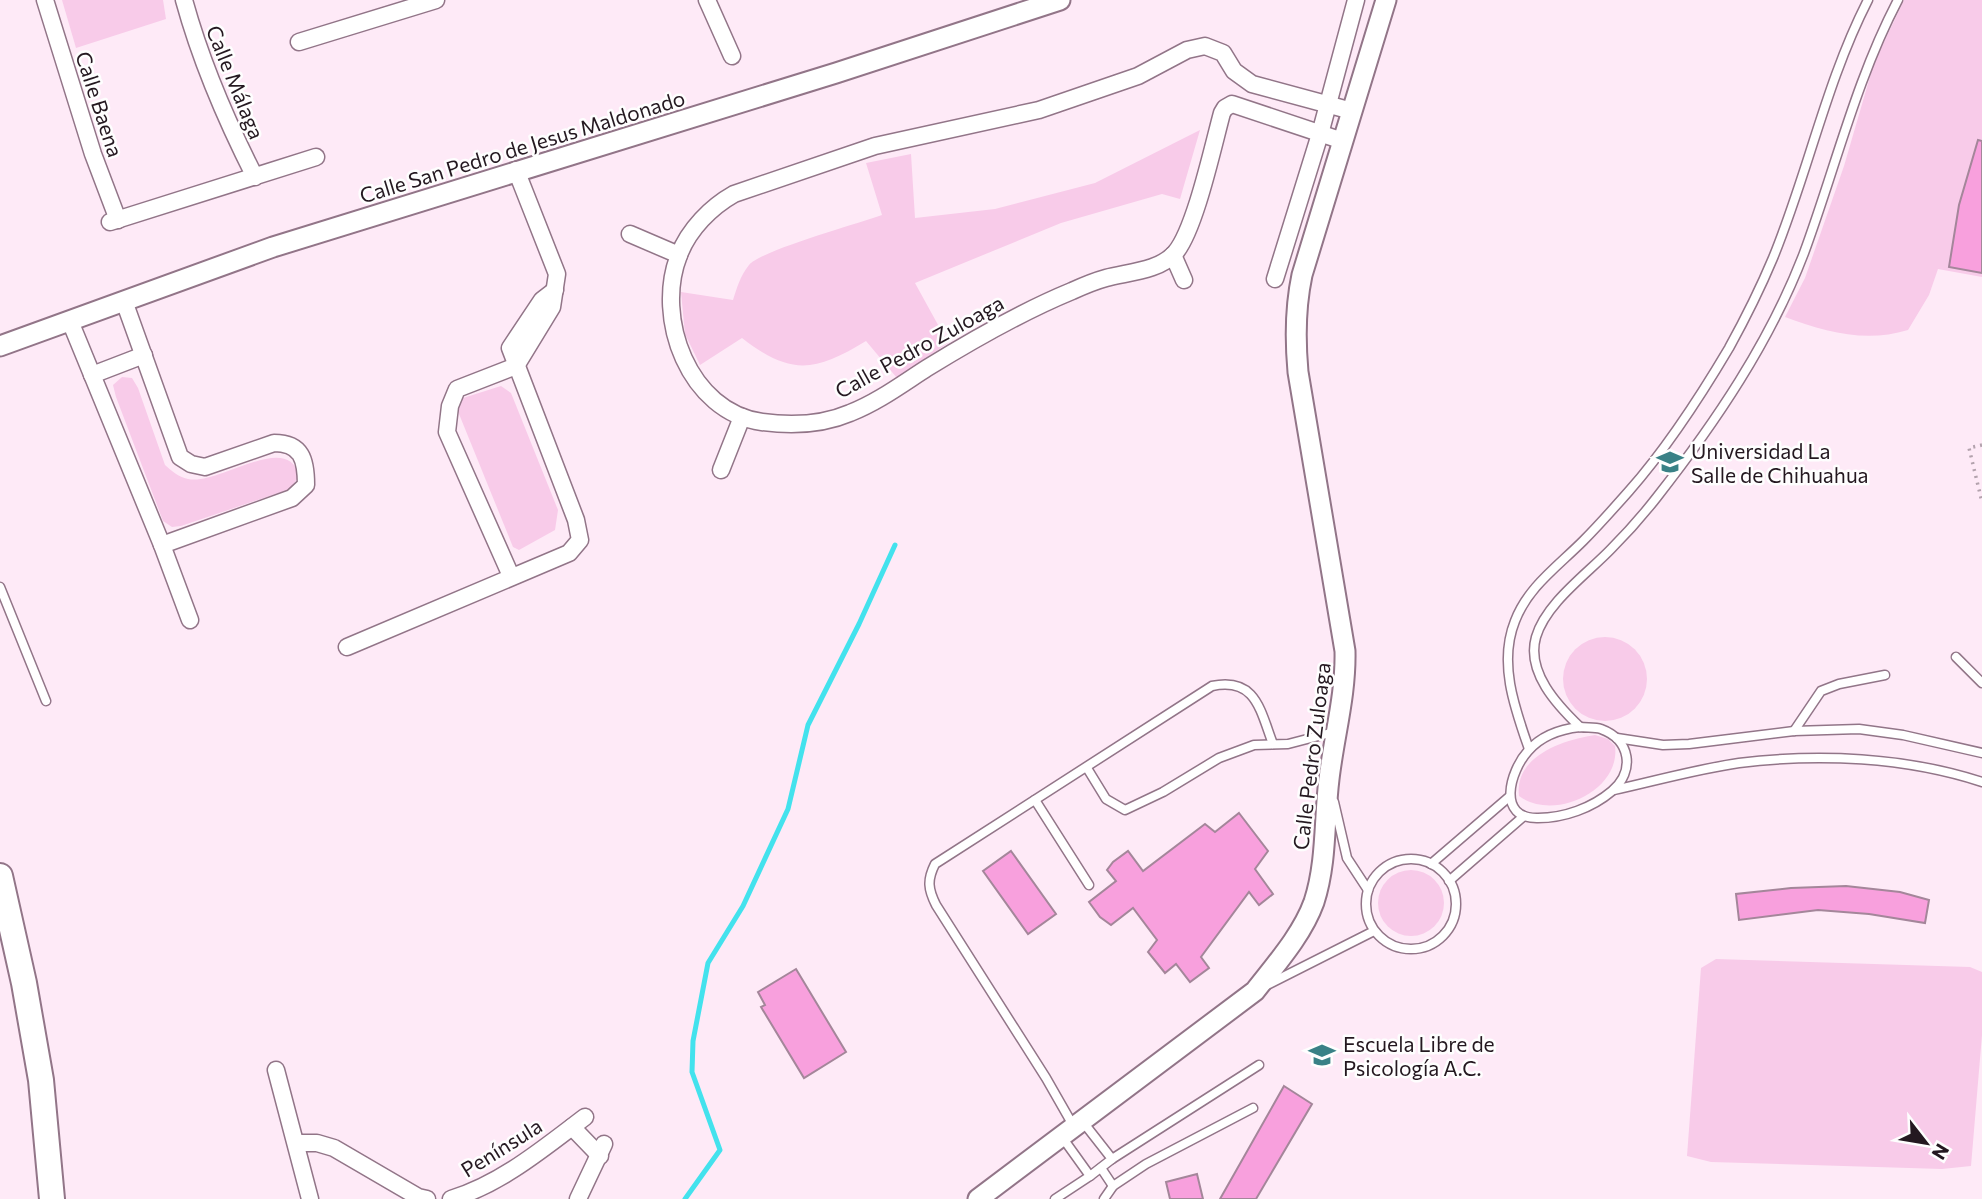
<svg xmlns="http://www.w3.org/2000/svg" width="1982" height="1199" font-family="Commissioner,sans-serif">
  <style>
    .green { fill: #f8cbe9 }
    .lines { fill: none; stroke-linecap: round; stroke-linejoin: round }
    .stream { stroke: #43e2ed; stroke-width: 5 }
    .building { fill: #f8a0dd; stroke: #a4869a; stroke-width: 2 }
    .service-casing { stroke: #927588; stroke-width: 11 }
    .minor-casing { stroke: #927588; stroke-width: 19 }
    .tertiary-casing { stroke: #927588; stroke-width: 23 }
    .primary-casing { stroke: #927588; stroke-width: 28 }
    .path { stroke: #b3a2ad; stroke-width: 3.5; stroke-dasharray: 2 5; stroke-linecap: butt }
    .service { stroke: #fff; stroke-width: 8 }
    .minor { stroke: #fff; stroke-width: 16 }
    .tertiary { stroke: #fff; stroke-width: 19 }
    .primary { stroke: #fff; stroke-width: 24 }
    .labels { text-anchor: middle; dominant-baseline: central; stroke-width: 5; stroke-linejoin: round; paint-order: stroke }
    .street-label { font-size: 21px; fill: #241820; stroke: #fefefe }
    .poi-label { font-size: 21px; fill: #241820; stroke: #fefefe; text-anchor: start }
  </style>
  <rect width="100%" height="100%" fill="#feeaf7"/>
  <g class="green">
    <polygon points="62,0 163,0 166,19 76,48"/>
    <path d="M1904 0H1982V277L1938 269 1929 295 1908 330C1866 343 1825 332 1785 317L1805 278 1844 166 1874 63Z"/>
    <path d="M1200 130 1180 199 1162 194 1061 223 915 283 948 343 897 378 866 341C815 372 791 376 742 338L700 365 685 334 681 292 733 300C737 288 740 276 749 265 762 250 857 224 882 215L866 163 911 154 915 218 995 209 1095 183Z"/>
    <path d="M122 377 132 378 138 388 165 465C172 471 178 477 188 479 219 486 288 430 299 476L290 489 181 526 172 527 163 521 116 397 113 385Z"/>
    <polygon points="501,386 511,393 558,510 555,530 519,550 513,547 457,409 463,398"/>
    <circle cx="1605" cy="679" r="42"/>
    <path d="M1595 735 1608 739 1615 746C1621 791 1553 822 1519 796 1514 756 1563 740 1595 735Z"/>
    <circle cx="1411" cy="903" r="33"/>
    <polygon points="1716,959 1970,967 1982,972 1982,1035 1971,1166 1942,1169 1711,1162 1687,1156 1701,968"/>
  </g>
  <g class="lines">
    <polyline class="stream" points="685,1199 720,1150 692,1072 693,1041 708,963 743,906 788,809 808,725 859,624 895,545"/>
  </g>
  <g class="building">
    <polygon points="1978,140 1982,141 1982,273 1949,267 1959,205"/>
    <polygon points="1239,813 1268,851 1255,869 1273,894 1259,905 1249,892 1201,957 1209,968 1190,982 1176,964 1165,973 1148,952 1157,940 1133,908 1111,925 1100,917 1089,902 1116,881 1107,870 1113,862 1128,851 1143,871 1205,824 1215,832"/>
    <polygon points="1011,851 1056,914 1028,934 983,871"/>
    <polygon points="1846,886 1900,892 1929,900 1925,923 1869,914 1818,910 1739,920 1736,894 1791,888"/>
    <polygon points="796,969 846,1052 804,1078 761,1007 765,1005 758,992"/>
    <polygon points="1284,1086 1312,1104 1256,1199 1220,1199"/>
    <polygon points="1197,1174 1203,1199 1170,1199 1166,1182"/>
  </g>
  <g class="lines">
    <g class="service-casing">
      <g id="service">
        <polyline points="0,587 46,701"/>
        <polyline points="1956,657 1982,683"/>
        <path d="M1580 727C1557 705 1526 672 1536 637 1546 603 1587 574 1611 549 1627 533 1643 515 1657 497 1715 423 1770 342 1804 253 1835 169 1856 80 1898 0"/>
        <path d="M1580 727C1587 728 1595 727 1601 729 1631 740 1635 771 1612 791 1592 808 1564 818 1538 818 1496 819 1510 771 1528 751 1541 736 1561 729 1580 727Z"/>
        <polyline points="1794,731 1821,691 1839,684 1885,675"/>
        <polyline points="1617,738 1663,745 1689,744 1794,731 1859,729 1903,735 1982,753"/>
        <path d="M1529 749C1515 709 1498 663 1515 621 1528 587 1557 567 1583 541 1599 525 1614 508 1629 491 1667 448 1700 397 1729 348 1745 319 1760 289 1773 258 1808 173 1826 82 1868 0"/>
        <polyline points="1087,768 1106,799 1125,810 1163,792 1219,758 1254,745 1288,744 1334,732"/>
        <path d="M1614 790C1655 781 1697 769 1739 763 1819 753 1905 757 1982 782"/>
        <polyline points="1035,800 1089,885"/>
        <polyline points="1334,802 1347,858 1368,890"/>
        <circle cx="1411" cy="904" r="45"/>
        <polyline points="1431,864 1509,797"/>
        <polyline points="1449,881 1524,816"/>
        <polyline points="1267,985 1374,931"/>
        <polyline points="1083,1122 1112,1159 1090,1176"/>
        <path d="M1074 1127 1046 1078 936 905C928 889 927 880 935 864L1212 686C1256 677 1260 710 1273 744"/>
        <polyline points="1112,1159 1259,1065"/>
        <polyline points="1101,1168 1113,1186"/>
        <polyline points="1055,1199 1090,1176 1062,1137"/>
        <polyline points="1104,1199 1113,1186 1146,1164 1253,1108"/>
      </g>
    </g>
    <g class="minor-casing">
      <g id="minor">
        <polyline points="45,0 93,154 118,220"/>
        <path d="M184 0C201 62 226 120 255 177"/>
        <polyline points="707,0 732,56"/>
        <polyline points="299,42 436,0"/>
        <path d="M1343 141 1232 104 1225 108 1222 113C1213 146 1195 230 1175 253 1159 271 1129 272 1106 278 1095 281 1083 286 1072 291 1021 312 974 339 927 368 902 384 878 402 850 413 822 425 792 426 762 422 689 412 654 318 679 255 689 229 711 207 734 194L875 146 1039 110 1138 76 1187 50 1205 46 1223 53 1234 71 1252 84 1352 111"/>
        <polyline points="110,222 316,157"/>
        <polyline points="630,234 679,255"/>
        <polyline points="1173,255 1184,280"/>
        <polyline points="1275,279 1320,134 1356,0"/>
        <path d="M124 301 180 457 191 464 205 467 274 443C302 443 306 460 306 485L292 498 162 545"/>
        <polyline points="70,321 162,545 190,620"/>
        <polyline points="92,375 144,355"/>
        <polyline points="721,470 742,417"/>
        <polyline points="511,576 447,432 450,406 457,389 516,366 552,307 557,274 516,170"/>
        <polyline points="347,647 569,553 580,540 576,520 510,348 542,300 555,290"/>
        <polyline points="276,1070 310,1199"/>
        <polyline points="572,1127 600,1156"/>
        <polyline points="296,1143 317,1143 334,1148 418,1197 427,1199"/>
        <path d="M451 1199C501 1184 544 1148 585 1117"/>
        <polyline points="578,1199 604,1144"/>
      </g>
    </g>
    <g class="tertiary-casing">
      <g id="tertiary">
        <polyline points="0,346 273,247 836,73 1060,0"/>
        <path d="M978 1199 1255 991C1276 964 1302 935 1314 902 1327 862 1324 819 1329 779 1334 736 1346 695 1345 651L1298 372C1295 339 1295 308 1302 275L1386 0"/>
      </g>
    </g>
    <g class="primary-casing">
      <polyline id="primary" points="0,876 24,983 41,1080 52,1199"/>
    </g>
    <polyline class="path" points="1982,445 1969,448 1982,502"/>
    <use href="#service" class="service"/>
    <use href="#minor" class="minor"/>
    <use href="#tertiary" class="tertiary"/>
    <use href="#primary" class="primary"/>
  </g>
  <defs>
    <g id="university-bare" transform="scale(2.1)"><path d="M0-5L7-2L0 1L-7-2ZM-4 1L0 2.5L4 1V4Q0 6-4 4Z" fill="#398186" stroke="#fefefe" stroke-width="2.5" paint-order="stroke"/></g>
  </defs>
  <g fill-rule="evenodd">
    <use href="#university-bare" x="1670" y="462"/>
    <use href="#university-bare" x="1322" y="1055"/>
  </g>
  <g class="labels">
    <g class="street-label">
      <text transform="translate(236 82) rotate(68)">Calle Málaga</text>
      <text transform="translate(100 104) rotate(72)">Calle Baena</text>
      <text transform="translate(522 146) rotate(-17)">Calle San Pedro de Jesus Maldonado</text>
      <text transform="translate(919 346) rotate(-29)">Calle Pedro Zuloaga</text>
      <text transform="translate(1311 756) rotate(-83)">Calle Pedro Zuloaga</text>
      <text transform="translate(501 1147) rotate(-32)">Península</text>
    </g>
    <g class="poi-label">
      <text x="1691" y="450">Universidad La<tspan x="1691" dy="24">Salle de Chihuahua</tspan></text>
      <text x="1343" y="1043">Escuela Libre de<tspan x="1343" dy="24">Psicología A.C.</tspan></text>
    </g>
  </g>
  <g transform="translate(1926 1143) rotate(121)" stroke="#fefefe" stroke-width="5" paint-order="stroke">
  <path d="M0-5L12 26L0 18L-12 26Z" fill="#241820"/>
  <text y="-10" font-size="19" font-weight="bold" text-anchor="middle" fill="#241820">N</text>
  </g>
</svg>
